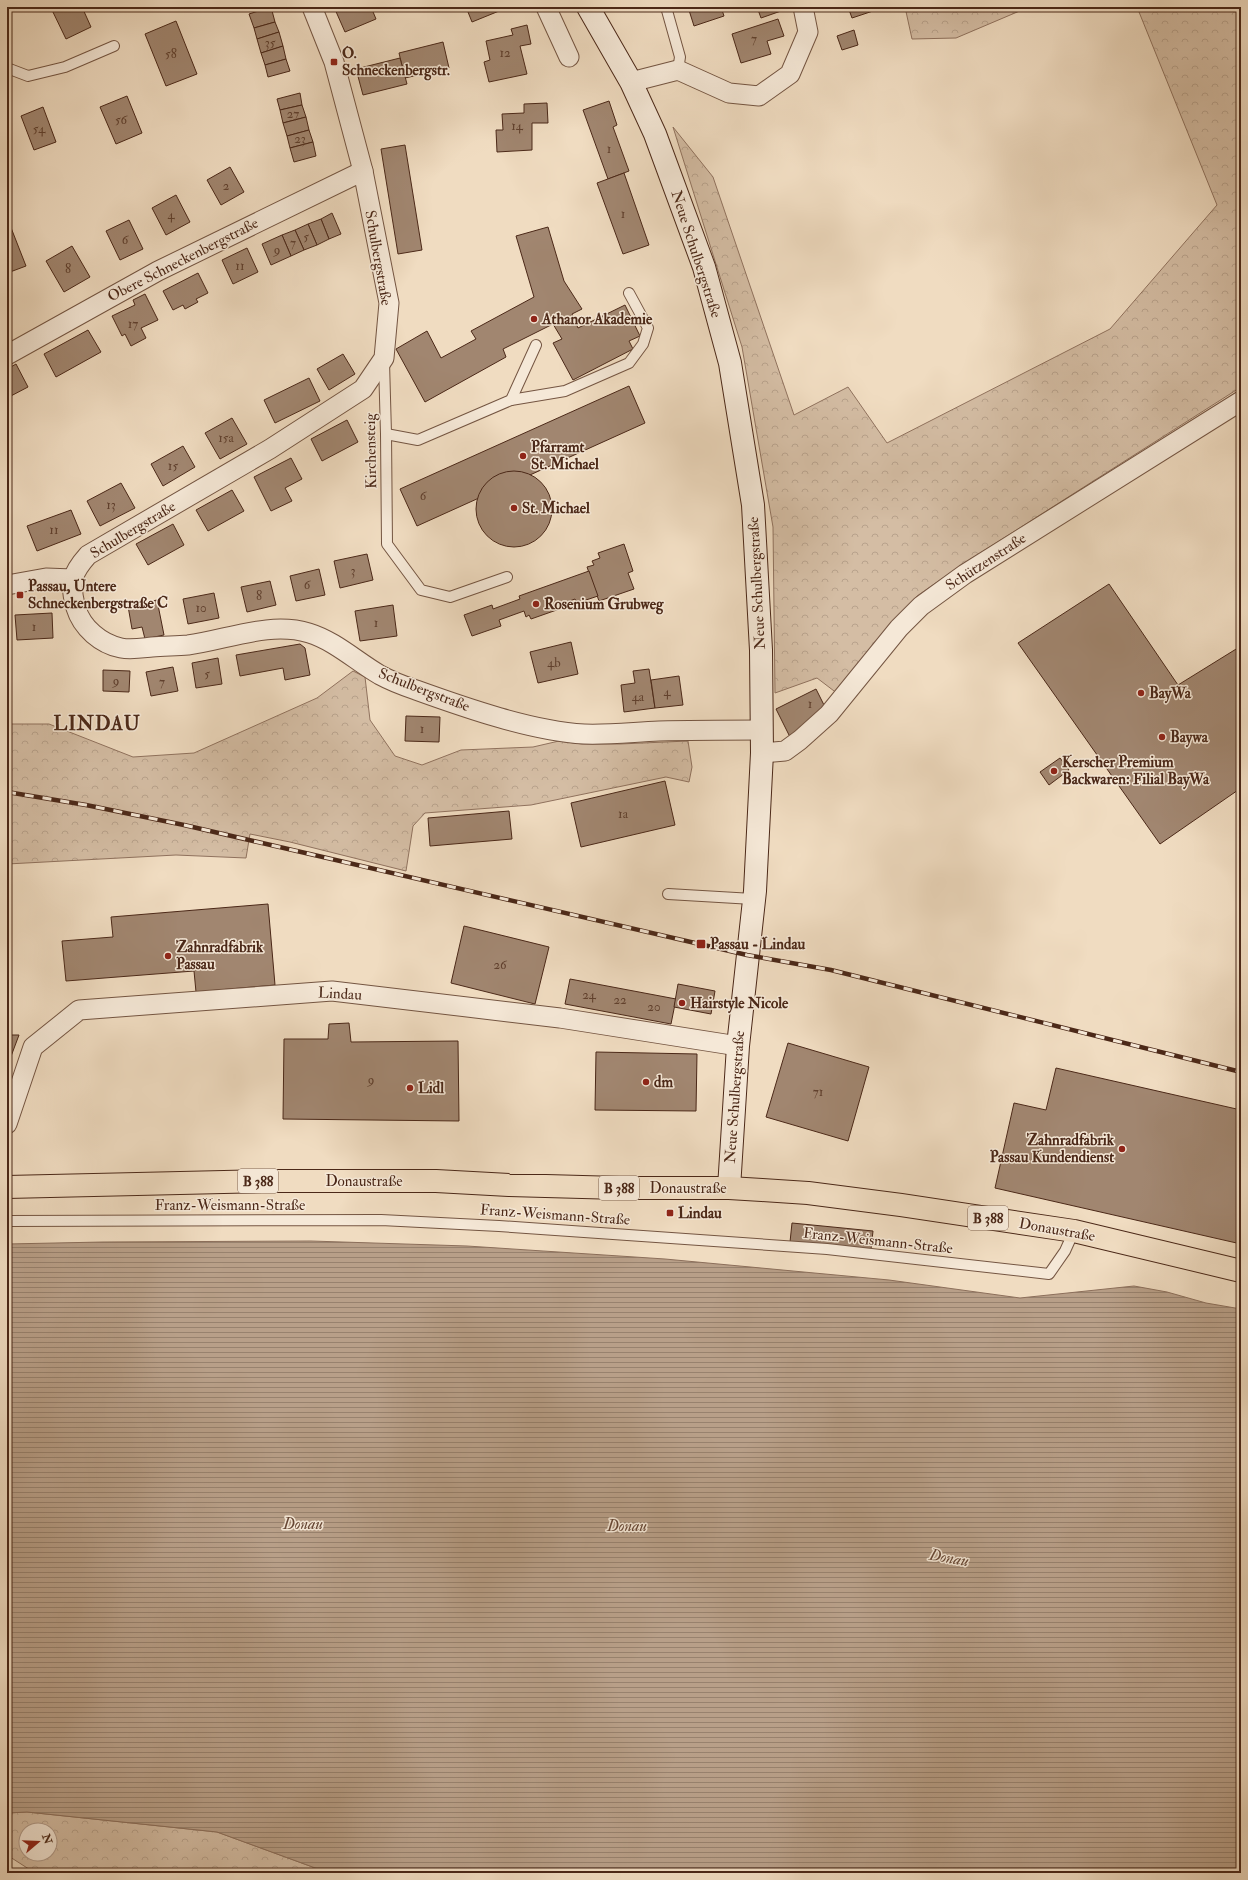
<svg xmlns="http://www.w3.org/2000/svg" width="1248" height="1880" font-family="'IM FELL Double Pica',serif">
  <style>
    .forest { fill: url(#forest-crowns); stroke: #90725e; fill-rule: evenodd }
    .water { fill: url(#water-rules); stroke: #8c6f5b }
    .building { fill: #a18670; stroke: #4b2818 }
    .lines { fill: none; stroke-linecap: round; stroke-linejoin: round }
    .lane-casing { stroke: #745542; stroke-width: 12 }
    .street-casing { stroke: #745542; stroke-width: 21 }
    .secondary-casing { stroke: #4b2818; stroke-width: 24 }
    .primary-casing { stroke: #4b2818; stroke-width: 24 }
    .lane { stroke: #f5e8d7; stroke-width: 10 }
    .street { stroke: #f5e8d7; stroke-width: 19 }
    .secondary { stroke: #f5e8d7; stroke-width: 22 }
    .primary { stroke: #f0dcc1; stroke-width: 22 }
    .rail-casing { stroke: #4b2818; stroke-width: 4.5 }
    .rail { stroke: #f5e8d7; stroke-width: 3; stroke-dasharray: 9; stroke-linecap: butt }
    .poi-dot { fill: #8f2418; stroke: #f5e8d7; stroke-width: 1.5 }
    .labels { text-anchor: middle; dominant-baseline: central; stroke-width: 3; stroke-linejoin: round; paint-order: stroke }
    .number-label { font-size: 13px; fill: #60402e }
    .shield { fill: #f5e8d7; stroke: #7e6251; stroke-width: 1 }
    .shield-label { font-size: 14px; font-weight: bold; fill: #4b2818 }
    .poi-label { font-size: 15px; font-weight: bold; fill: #4b2818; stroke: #f5e8d7; text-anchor: start }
    .street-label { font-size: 15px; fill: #4b2818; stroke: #f5e8d7 }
    .water-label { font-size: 16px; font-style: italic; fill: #664634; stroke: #f5e8d7 }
    .district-label { font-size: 19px; font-weight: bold; letter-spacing: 1px; fill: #4b2818; stroke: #f5e8d7 }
  </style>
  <defs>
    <pattern id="forest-crowns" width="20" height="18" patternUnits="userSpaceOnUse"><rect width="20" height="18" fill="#d4bda4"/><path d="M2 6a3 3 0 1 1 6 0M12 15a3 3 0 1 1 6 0" fill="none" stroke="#b8a28c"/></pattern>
    <pattern id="water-rules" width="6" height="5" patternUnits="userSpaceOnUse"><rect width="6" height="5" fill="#b89f88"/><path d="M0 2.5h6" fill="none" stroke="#98826e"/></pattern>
  </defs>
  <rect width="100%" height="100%" fill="#f0dcc1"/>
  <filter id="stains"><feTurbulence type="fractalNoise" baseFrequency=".005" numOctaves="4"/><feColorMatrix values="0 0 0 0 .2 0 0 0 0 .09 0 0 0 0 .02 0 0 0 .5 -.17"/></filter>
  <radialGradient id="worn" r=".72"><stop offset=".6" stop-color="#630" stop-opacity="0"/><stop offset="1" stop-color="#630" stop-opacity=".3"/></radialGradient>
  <g class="forest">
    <polygon points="905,7 1029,7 956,38 912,39"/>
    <polygon points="1137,7 1241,7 1241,387 963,564 917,596 893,622 838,694 817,678 775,693 773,527 742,347 673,127 713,177 794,415 848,387 887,443 1110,329 1217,205"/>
    <polygon points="353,671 365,677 370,720 395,756 422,765 461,750 533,747 559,741 582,744 620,744 688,741 692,767 689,782 666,777 531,805 425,813 413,826 406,871 290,842 250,834 246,858 176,855 7,864 7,724 49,724 133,757 194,753 317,698"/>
    <path d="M27 1812 217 1832 329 1873H35L7 1855V1813ZM26 1830H50V1854H26Z"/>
  </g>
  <polygon class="water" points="311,1241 467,1246 665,1259 889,1280 1020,1298 1134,1286 1167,1292 1206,1303 1241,1309 1241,1873 329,1873 217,1832 27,1812 7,1813 7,1244 103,1242"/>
  <g class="building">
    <polygon points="53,7 82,7 91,27 66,39 51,8"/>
    <polygon points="271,7 275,22 254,28 249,14"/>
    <polygon points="334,7 371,7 376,19 345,32"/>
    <polygon points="466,7 503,7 504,9 472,22"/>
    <polygon points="688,7 721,7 724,16 694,26"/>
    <polygon points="757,7 780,7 781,11 761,18"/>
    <polygon points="848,7 885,7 852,18"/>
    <polygon points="778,19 784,36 767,41 771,54 741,63 732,34"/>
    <polygon points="176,21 197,74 166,86 145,34"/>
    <polygon points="275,22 279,32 257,39 254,28"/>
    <polygon points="527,25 531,44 520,46 527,74 489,82 484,62 490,60 486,41 513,35 511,29"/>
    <polygon points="854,30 858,45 842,50 837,36"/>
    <polygon points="279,32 283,46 261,53 257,39"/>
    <polygon points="443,42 449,68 405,78 399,53"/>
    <polygon points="283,46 286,59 265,65 261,53"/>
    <polygon points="400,58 407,84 363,95 356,69"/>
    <polygon points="286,59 290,71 268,77 265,65"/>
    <polygon points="300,93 302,105 280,110 277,99"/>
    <polygon points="127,96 142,133 116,144 100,107"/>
    <polygon points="609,101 617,125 613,127 629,171 608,179 583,110"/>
    <polygon points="547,103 548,123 532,123 532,150 497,152 496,130 503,130 502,114 524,113 524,104"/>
    <polygon points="302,105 306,117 283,123 280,110"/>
    <polygon points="43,107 56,142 34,150 21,116"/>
    <polygon points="306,117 309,130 287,136 283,123"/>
    <polygon points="309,130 313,142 290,148 287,136"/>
    <polygon points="313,142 316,156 294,162 290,148"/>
    <polygon points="405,145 422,250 398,254 381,149"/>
    <polygon points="230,167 244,192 221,205 207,180"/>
    <polygon points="624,173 649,245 623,254 597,183"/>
    <polygon points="176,195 190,222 166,235 152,208"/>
    <polygon points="332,213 341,234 329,239 321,219"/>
    <polygon points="321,219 329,239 317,245 308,224"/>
    <polygon points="7,220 8,220 26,266 10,272 7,265"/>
    <polygon points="129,220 143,249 120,260 106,231"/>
    <polygon points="308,224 317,245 304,250 295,230"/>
    <polygon points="548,227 564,281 582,309 572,314 578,328 625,305 640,336 629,341 633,349 573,380 553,343 562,339 553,324 503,349 506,357 425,402 396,349 427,331 441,358 476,339 471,331 534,297 516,236"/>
    <polygon points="295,230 304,250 291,256 282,235"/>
    <polygon points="282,235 291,256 271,265 262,244"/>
    <polygon points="72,246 90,277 64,292 46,261"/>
    <polygon points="247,248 258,272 233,284 222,260"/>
    <polygon points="198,273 208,293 196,299 198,302 185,309 183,305 173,310 163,291"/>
    <polygon points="145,294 158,320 141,328 146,338 131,346 125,334 122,336 112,316 135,305 133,300"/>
    <polygon points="88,330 101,352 56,377 44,354"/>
    <polygon points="343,354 355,374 329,390 317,369"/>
    <polygon points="16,364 28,387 7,398 7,374 11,372 9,368"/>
    <polygon points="309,378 320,401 275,423 264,400"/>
    <polygon points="629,386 645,423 417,526 400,489"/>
    <polygon points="232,418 247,444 220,459 205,433"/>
    <polygon points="347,420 358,442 322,461 311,439"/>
    <polygon points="183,446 195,467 163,486 151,464"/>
    <polygon points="291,458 302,479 285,488 292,501 271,511 254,477"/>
    <circle cx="514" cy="509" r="38"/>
    <polygon points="121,483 135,508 100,526 87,501"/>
    <polygon points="232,490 244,511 208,531 196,510"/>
    <polygon points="71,510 81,534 37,551 27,526"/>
    <polygon points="173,524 184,545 148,565 136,544"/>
    <polygon points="624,544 633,571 628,573 634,589 599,601 587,567 594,565 592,561 600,558 598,553"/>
    <polygon points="367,554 373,580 340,588 334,561"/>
    <polygon points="319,569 325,595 296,601 290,576"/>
    <polygon points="589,571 598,596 577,603 575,599 567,602 568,606 531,619 529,615 526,617 524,611 499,620 501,626 472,636 464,615 492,605 493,609 520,599 519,596"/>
    <polygon points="270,581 276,605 247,612 241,587"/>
    <polygon points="1109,584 1178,685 1241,646 1241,788 1160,844 1018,643"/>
    <polygon points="214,593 219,618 188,624 183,599"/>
    <polygon points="157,600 164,635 145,639 142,627 132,629 128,606"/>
    <polygon points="393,605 397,636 360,641 355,611"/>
    <polygon points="52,613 53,638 17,640 15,615"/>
    <polygon points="571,642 578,674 538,683 530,652"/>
    <polygon points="300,644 305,648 310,675 285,680 283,668 240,676 236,655"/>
    <polygon points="218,658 222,684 196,688 192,663"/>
    <polygon points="173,667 178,691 151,696 146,672"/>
    <polygon points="649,669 655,708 624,712 621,685 635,683 633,671"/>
    <polygon points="103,670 130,671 129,692 103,691"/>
    <polygon points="679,676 683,705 655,708 651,680"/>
    <polygon points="816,689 826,709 790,737 776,709"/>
    <polygon points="406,716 440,717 439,742 405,741"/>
    <polygon points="1060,758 1069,770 1049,785 1040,772"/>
    <polygon points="665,781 675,825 581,847 571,803"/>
    <polygon points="509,811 512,839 430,846 428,818"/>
    <polygon points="268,904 275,985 196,992 194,971 66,981 62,941 113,937 111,917"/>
    <polygon points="464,926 549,947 535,1004 451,983"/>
    <polygon points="570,979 676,999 671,1024 565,1004"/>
    <polygon points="678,984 715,991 711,1014 674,1007"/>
    <polygon points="349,1023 351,1042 458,1041 459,1121 283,1119 284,1039 328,1039 329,1024"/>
    <polygon points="7,1035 19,1035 7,1067"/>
    <polygon points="788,1043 869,1067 848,1141 766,1117"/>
    <polygon points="596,1052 697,1054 696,1111 595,1110"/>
    <polygon points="1056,1068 1241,1110 1241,1244 995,1188 1014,1103 1046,1110"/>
    <polygon points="792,1223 873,1231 871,1249 790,1242"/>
  </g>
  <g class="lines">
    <g class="lane-casing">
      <g id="lane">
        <polyline points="666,7 680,57 678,70"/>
        <polyline points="7,68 28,76 65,67 114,46"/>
        <polyline points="384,362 386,434 387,544 421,590 450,597 507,577"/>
        <polyline points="511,400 565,391 629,363 643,344 648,328 629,293"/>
        <polyline points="386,434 418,440 511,400 536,345"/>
        <polyline points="668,894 753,899"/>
        <polyline points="7,1221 381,1220 499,1226 827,1249 1049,1274 1065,1251 1074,1231"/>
      </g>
    </g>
    <g class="street-casing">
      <g id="street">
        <path d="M312 7 334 62 363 171 389 303 384 358 363 389 270 449 88 555C71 574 69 583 76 608 82 628 101 644 121 648 131 650 142 648 152 647 164 646 176 646 188 645 227 640 269 621 309 633 335 641 356 661 380 675 391 681 404 686 416 690 466 708 532 731 584 734 609 735 634 732 659 731 693 730 727 730 762 730"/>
        <polyline points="546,7 569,57"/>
        <polyline points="631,82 678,70 729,93 759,96 790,74 808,32 803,7"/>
        <polyline points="7,355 158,271 363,171"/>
        <polyline points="7,585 46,578 73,579"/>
        <polyline points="762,753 785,751 800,740 829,714 899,628 921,606 965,574 1241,401"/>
        <polyline points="7,1124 33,1047 79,1010 332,991 560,1018 738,1046"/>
      </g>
    </g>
    <g class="secondary-casing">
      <polyline id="secondary" points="588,7 631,82 655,134 704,267 730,363 753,505 761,650 762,753 755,891 738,1046 729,1188"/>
    </g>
    <g class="primary-casing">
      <polyline id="primary" points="7,1187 262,1181 436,1181 509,1185 619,1188 729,1188 762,1190 808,1193 901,1205 1074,1231 1241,1271"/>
    </g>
    <use href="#lane" class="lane"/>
    <use href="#street" class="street"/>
    <use href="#secondary" class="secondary"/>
    <use href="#primary" class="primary"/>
    <g class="rail-casing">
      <polyline id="rail" points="7,792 86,805 184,825 747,955 831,970 1241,1072"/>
    </g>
    <use href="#rail" class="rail"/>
  </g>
  <g class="poi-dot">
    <rect x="330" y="58" width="8" height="8" rx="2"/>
    <circle cx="534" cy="319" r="4"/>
    <circle cx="523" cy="456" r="4"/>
    <circle cx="514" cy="508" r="4"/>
    <rect x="16" y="591" width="8" height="8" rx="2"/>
    <circle cx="536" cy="604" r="4"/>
    <circle cx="1141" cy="693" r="4"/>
    <circle cx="1162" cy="737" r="4"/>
    <circle cx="1054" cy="771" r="4"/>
    <rect x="696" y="939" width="10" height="10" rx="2"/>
    <circle cx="168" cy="956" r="4"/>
    <circle cx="682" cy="1003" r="4"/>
    <circle cx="646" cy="1082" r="4"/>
    <circle cx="410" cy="1088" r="4"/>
    <circle cx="1122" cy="1149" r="4"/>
    <rect x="666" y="1209" width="8" height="8" rx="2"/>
  </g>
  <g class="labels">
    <g class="number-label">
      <text x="754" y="39">7</text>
      <text x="270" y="43">35</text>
      <text x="505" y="53">12</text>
      <text x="171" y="54">58</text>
      <text x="293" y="114">27</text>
      <text x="121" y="120">56</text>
      <text x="517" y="126">14</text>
      <text x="39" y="129">54</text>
      <text x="300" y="139">23</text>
      <text x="609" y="149">1</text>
      <text x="226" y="186">2</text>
      <text x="623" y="214">1</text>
      <text x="171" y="215">4</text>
      <text x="306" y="237">5</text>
      <text x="125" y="240">6</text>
      <text x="293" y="243">7</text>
      <text x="277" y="250">9</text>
      <text x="240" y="266">11</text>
      <text x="68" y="269">8</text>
      <text x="133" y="324">17</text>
      <text x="226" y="438">15a</text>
      <text x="173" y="466">15</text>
      <text x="423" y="496">6</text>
      <text x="111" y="505">13</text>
      <text x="54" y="530">11</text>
      <text x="353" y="571">3</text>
      <text x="307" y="585">6</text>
      <text x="259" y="596">8</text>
      <text x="201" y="608">10</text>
      <text x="376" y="623">1</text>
      <text x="34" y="627">1</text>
      <text x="554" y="663">4b</text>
      <text x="207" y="674">5</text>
      <text x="116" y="681">9</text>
      <text x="162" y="682">7</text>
      <text x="667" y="692">4</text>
      <text x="638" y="697">4a</text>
      <text x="810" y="704">1</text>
      <text x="422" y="729">1</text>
      <text x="623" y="814">1a</text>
      <text x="500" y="965">26</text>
      <text x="589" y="995">24</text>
      <text x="620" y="1000">22</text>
      <text x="654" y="1007">20</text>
      <text x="371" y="1080">9</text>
      <text x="818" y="1092">71</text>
    </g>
    <g class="shield">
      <rect x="238" y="1169" width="40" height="24" rx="3"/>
      <rect x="599" y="1176" width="40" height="24" rx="3"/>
      <rect x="968" y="1206" width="40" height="24" rx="3"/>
    </g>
    <g class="shield-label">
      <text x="258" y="1181">B 388</text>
      <text x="619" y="1188">B 388</text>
      <text x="988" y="1218">B 388</text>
    </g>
    <g class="poi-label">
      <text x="342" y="53">O.<tspan x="342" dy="17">Schneckenbergstr.</tspan></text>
      <text x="542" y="319">Athanor Akademie</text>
      <text x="531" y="447">Pfarramt<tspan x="531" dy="17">St. Michael</tspan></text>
      <text x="522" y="508">St. Michael</text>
      <text x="28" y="586">Passau, Untere<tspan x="28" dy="17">Schneckenbergstraße C</tspan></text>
      <text x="544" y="604">Rosenium Grubweg</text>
      <text x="1149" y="693">BayWa</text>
      <text x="1170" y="737">Baywa</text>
      <text x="1062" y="762">Kerscher Premium<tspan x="1062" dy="17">Backwaren: Filial BayWa</tspan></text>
      <text x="710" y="944">Passau - Lindau</text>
      <text x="176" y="947">Zahnradfabrik<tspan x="176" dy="17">Passau</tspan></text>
      <text x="690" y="1003">Hairstyle Nicole</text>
      <text x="654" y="1082">dm</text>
      <text x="418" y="1088">Lidl</text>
      <text x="1114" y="1140" text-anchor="end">Zahnradfabrik<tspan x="1114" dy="17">Passau Kundendienst</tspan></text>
      <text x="678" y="1213">Lindau</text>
    </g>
    <g class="street-label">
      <text transform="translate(696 254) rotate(72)">Neue Schulbergstraße</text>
      <text transform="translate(378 258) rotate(80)">Schulbergstraße</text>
      <text transform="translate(183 260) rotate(-27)">Obere Schneckenbergstraße</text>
      <text transform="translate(371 451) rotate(-91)">Kirchensteig</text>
      <text transform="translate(133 530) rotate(-31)">Schulbergstraße</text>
      <text transform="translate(986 562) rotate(-33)">Schützenstraße</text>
      <text transform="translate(757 583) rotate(-93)">Neue Schulbergstraße</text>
      <text transform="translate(424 690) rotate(21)">Schulbergstraße</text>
      <text transform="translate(340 994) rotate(3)">Lindau</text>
      <text transform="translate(735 1097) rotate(-86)">Neue Schulbergstraße</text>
      <text x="364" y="1181">Donaustraße</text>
      <text x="688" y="1188">Donaustraße</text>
      <text x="230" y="1205">Franz-Weismann-Straße</text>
      <text transform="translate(555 1215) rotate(4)">Franz-Weismann-Straße</text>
      <text transform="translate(1057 1230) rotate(10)">Donaustraße</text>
      <text transform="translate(878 1241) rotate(6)">Franz-Weismann-Straße</text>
    </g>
    <g class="water-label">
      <text x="303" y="1524">Donau</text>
      <text x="627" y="1526">Donau</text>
      <text transform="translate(949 1558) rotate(10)">Donau</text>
    </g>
    <g class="district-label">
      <text x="97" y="724">LINDAU</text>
    </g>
  </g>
  <rect width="1248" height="1880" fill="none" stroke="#f0dcc1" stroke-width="24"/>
  <rect x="8" y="8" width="1232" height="1864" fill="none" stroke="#4b2818" stroke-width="2"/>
  <rect x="12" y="12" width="1224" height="1856" fill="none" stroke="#4b2818"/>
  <g transform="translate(38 1842) rotate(71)"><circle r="19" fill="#f5e8d7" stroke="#b19b8b"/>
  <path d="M0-3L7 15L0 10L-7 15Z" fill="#8f2418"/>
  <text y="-6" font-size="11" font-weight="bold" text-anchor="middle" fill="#4b2818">N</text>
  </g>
  <rect width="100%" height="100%" filter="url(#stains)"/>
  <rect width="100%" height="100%" fill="url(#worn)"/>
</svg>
